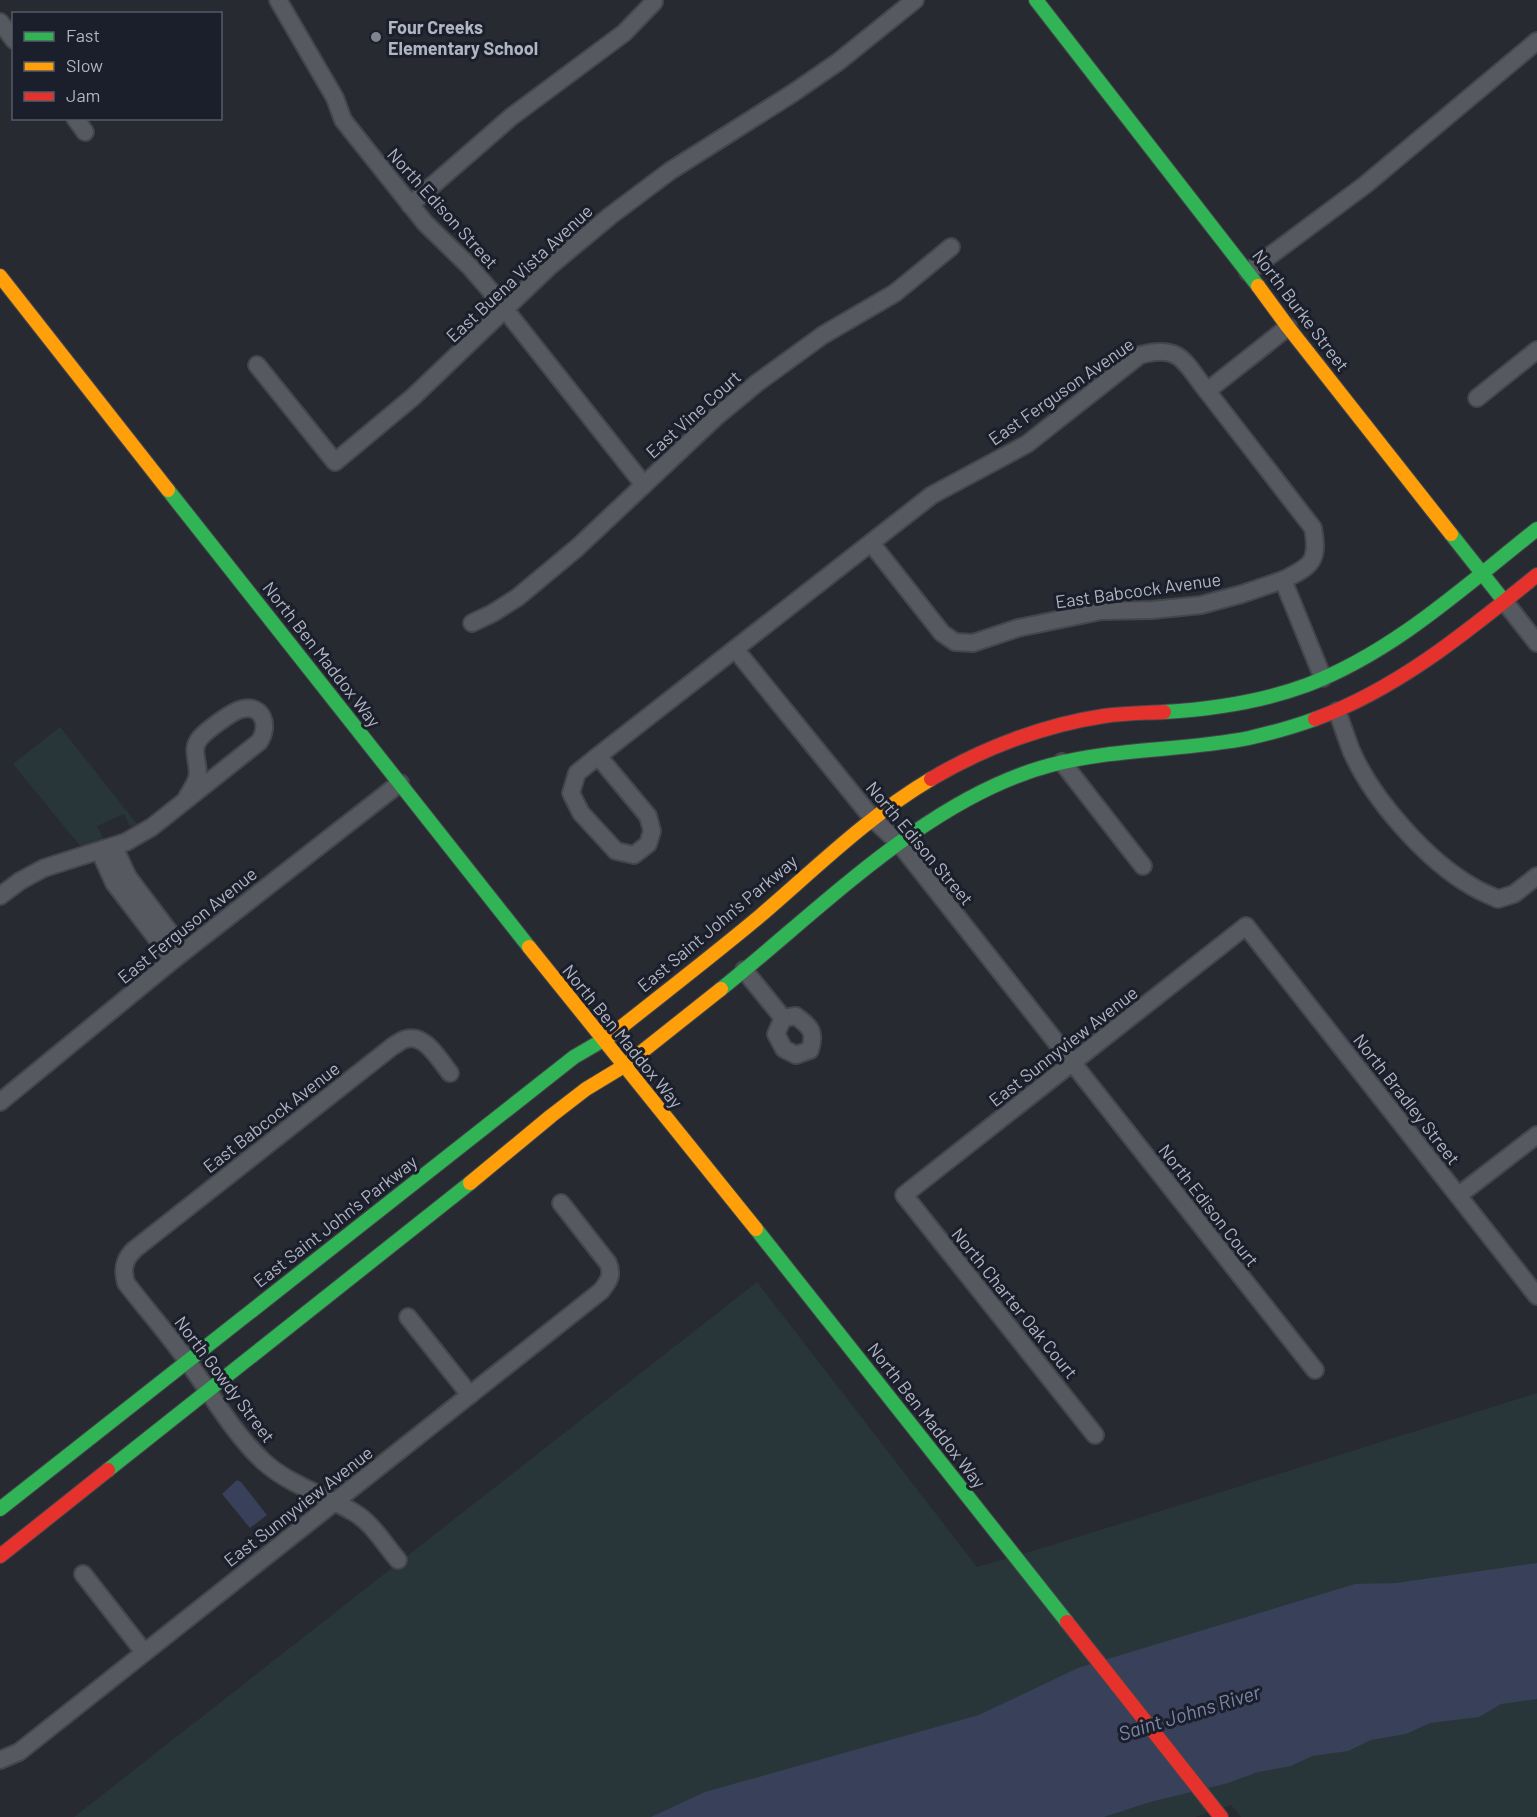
<svg xmlns="http://www.w3.org/2000/svg" width="1537" height="1817" font-family="Barlow,sans-serif">
  <style>
    .green { fill: #293639 }
    .water { fill: #384159 }
    .lines { fill: none; stroke-linecap: round; stroke-linejoin: round }
    .street-casing { stroke: #44464c; stroke-width: 20 }
    .fast-casing { stroke: #44464c; stroke-width: 16 }
    .slow-casing { stroke: #44464c; stroke-width: 16 }
    .jam-casing { stroke: #44464c; stroke-width: 16 }
    .street { stroke: #565960; stroke-width: 16 }
    .fast { stroke: #30b455; stroke-width: 14 }
    .slow { stroke: #ff9f0a; stroke-width: 14 }
    .jam { stroke: #e5322d; stroke-width: 14 }
    .poi-dot { fill: #80848f; stroke: #1b1f2b; stroke-width: 2 }
    .labels { text-anchor: middle; dominant-baseline: central; stroke-width: 6; stroke-linejoin: round; paint-order: stroke }
    .poi-label { font-size: 18px; font-weight: bold; fill: #b0b5c2; stroke: #1b1f2b; text-anchor: start }
    .street-label { font-size: 18px; fill: #b0b5c2; stroke: #1b1f2b }
    .water-label { font-size: 20px; font-style: italic; fill: #7c87a8; stroke: #1b1f2b }
  </style>
  <rect width="100%" height="100%" fill="#272a31"/>
  <g class="green">
    <polygon points="60,727 137,824 130,827 124,814 97,826 104,840 81,847 13,764"/>
    <polygon points="757,1282 977,1567 1046,1547 1537,1393 1537,1817 1241,1817 1231,1805 1195,1817 74,1817"/>
  </g>
  <g class="water">
    <polygon points="237,1480 241,1482 267,1515 250,1528 222,1494"/>
    <polygon points="1537,1563 1537,1699 1501,1704 1479,1717 1430,1723 1406,1734 1371,1740 1348,1751 1312,1756 1291,1766 1258,1772 1228,1783 1150,1802 1104,1817 651,1817 705,1792 979,1715 1078,1668 1355,1584 1396,1583"/>
  </g>
  <g class="lines">
    <g class="street-casing">
      <g id="street">
        <polyline points="278,0 335,98 343,120 425,223 470,267 489,289 644,485"/>
        <polyline points="0,22 14,40"/>
        <polyline points="75,118 85,132"/>
        <polyline points="410,205 511,117 624,33 654,2"/>
        <polyline points="1248,272 1365,185 1537,41"/>
        <polyline points="257,365 335,462 413,397 550,266 610,216 670,171 793,93 838,62 915,0"/>
        <path d="M1207 391 1313 528C1319 561 1312 566 1283 580L1323 678"/>
        <polyline points="1477,398 1537,350"/>
        <polyline points="871,543 942,633 955,642 973,643 1018,628 1101,611 1152,610 1201,605 1242,594 1283,580"/>
        <polyline points="1504,601 1537,643"/>
        <polyline points="472,623 493,613 518,597 578,547 717,416 757,383 823,335 895,293 951,247"/>
        <polyline points="735,649 873,819 899,843 1315,1370"/>
        <path d="M1337 711C1342 724 1346 737 1351 750 1372 799 1427 861 1473 887 1481 892 1490 895 1498 899L1514 894 1537 876"/>
        <path d="M598 756 648 816 652 831 648 844 634 855 616 851 581 813 571 793 577 773 598 756 932 495 1027 444 1140 355C1181 344 1184 362 1207 391L1288 327"/>
        <polyline points="1062,762 1143,866"/>
        <polyline points="114,847 128,877 184,951"/>
        <polyline points="100,852 114,883 173,960"/>
        <path d="M0 896 20 881 44 868 126 842 152 827 259 742C270 726 263 704 242 709 232 711 206 731 200 738 189 751 201 764 197 778 195 786 189 793 186 799"/>
        <path d="M744 970 783 1018 776 1034 784 1049 796 1055 810 1050C816 1031 810 1027 796 1016L783 1018"/>
        <polyline points="0,1102 173,960 400,783"/>
        <polyline points="1459,1195 1537,1135"/>
        <polyline points="408,1317 470,1395"/>
        <polyline points="1095,1435 904,1195 1246,926 1537,1296"/>
        <path d="M398 1560C385 1545 372 1523 355 1513 325 1495 289 1485 263 1461 233 1433 212 1395 188 1362 169 1335 146 1309 126 1283 122 1269 124 1259 135 1249L393 1046C397 1044 401 1040 406 1039 425 1033 440 1061 450 1073"/>
        <polyline points="83,1574 144,1652"/>
        <path d="M0 1760 19 1752 601 1291C609 1281 613 1275 608 1263L561 1203"/>
      </g>
    </g>
    <g class="fast-casing">
      <g id="fast">
        <polyline points="1036,0 1258,286"/>
        <polyline points="168,490 529,947"/>
        <polyline points="1451,534 1504,601"/>
        <path d="M1164 712C1213 709 1261 702 1307 685 1394 652 1465 586 1537 529"/>
        <path d="M721 989C819 911 928 797 1051 765 1116 748 1183 751 1249 738 1271 733 1293 727 1315 719"/>
        <polyline points="756,1229 1067,1622"/>
        <polyline points="108,1470 470,1183"/>
        <polyline points="0,1509 574,1057 610,1036"/>
      </g>
    </g>
    <g class="slow-casing">
      <g id="slow">
        <polyline points="0,276 168,490"/>
        <polyline points="1258,286 1288,327 1451,534"/>
        <polyline points="529,947 756,1229"/>
        <path d="M610 1036C660 996 711 957 760 916 816 868 867 817 931 779"/>
        <polyline points="470,1183 551,1116 586,1089 624,1066 721,989"/>
      </g>
    </g>
    <g class="jam-casing">
      <g id="jam">
        <path d="M1315 719C1398 689 1469 630 1537 575"/>
        <path d="M931 779C983 748 1044 725 1104 716 1124 713 1144 713 1164 712"/>
        <polyline points="0,1556 108,1470"/>
        <polyline points="1067,1622 1221,1817"/>
      </g>
    </g>
    <use href="#street" class="street"/>
    <use href="#fast" class="fast"/>
    <use href="#slow" class="slow"/>
    <use href="#jam" class="jam"/>
  </g>
  <circle class="poi-dot" cx="376" cy="37" r="6"/>
  <g class="labels">
    <g class="poi-label">
      <text x="388" y="27">Four Creeks<tspan x="388" dy="21">Elementary School</tspan></text>
    </g>
    <g class="street-label">
      <text transform="translate(443 208) rotate(48)">North Edison Street</text>
      <text transform="translate(519 273) rotate(-43)">East Buena Vista Avenue</text>
      <text transform="translate(1301 310) rotate(53)">North Burke Street</text>
      <text transform="translate(1061 391) rotate(-35)">East Ferguson Avenue</text>
      <text transform="translate(693 414) rotate(-42)">East Vine Court</text>
      <text transform="translate(1138 590) rotate(-8)">East Babcock Avenue</text>
      <text transform="translate(322 654) rotate(52)">North Ben Maddox Way</text>
      <text transform="translate(920 843) rotate(50)">North Edison Street</text>
      <text transform="translate(717 923) rotate(-40)">East Saint John's Parkway</text>
      <text transform="translate(187 925) rotate(-39)">East Ferguson Avenue</text>
      <text transform="translate(623 1036) rotate(51)">North Ben Maddox Way</text>
      <text transform="translate(1063 1046) rotate(-38)">East Sunnyview Avenue</text>
      <text transform="translate(1407 1099) rotate(52)">North Bradley Street</text>
      <text transform="translate(271 1117) rotate(-38)">East Babcock Avenue</text>
      <text transform="translate(1209 1205) rotate(52)">North Edison Court</text>
      <text transform="translate(335 1221) rotate(-38)">East Saint John's Parkway</text>
      <text transform="translate(1015 1303) rotate(51)">North Charter Oak Court</text>
      <text transform="translate(225 1379) rotate(53)">North Gowdy Street</text>
      <text transform="translate(927 1415) rotate(52)">North Ben Maddox Way</text>
      <text transform="translate(298 1506) rotate(-38)">East Sunnyview Avenue</text>
    </g>
    <g class="water-label">
      <text transform="translate(1189 1712) rotate(-17)">Saint Johns River</text>
    </g>
  </g>
  <rect x="12" y="12" width="210" height="108" fill="#1b1f2b" stroke="#575b67" stroke-width="1.5"/>
  <rect x="24" y="32" width="30" height="9" fill="#30b455" stroke="#575b67" stroke-width="1.5"/>
  <text x="66" y="42" font-size="18" fill="#b0b5c2">Fast</text>
  <rect x="24" y="62" width="30" height="9" fill="#ff9f0a" stroke="#575b67" stroke-width="1.5"/>
  <text x="66" y="72" font-size="18" fill="#b0b5c2">Slow</text>
  <rect x="24" y="92" width="30" height="9" fill="#e5322d" stroke="#575b67" stroke-width="1.5"/>
  <text x="66" y="102" font-size="18" fill="#b0b5c2">Jam</text>
</svg>
